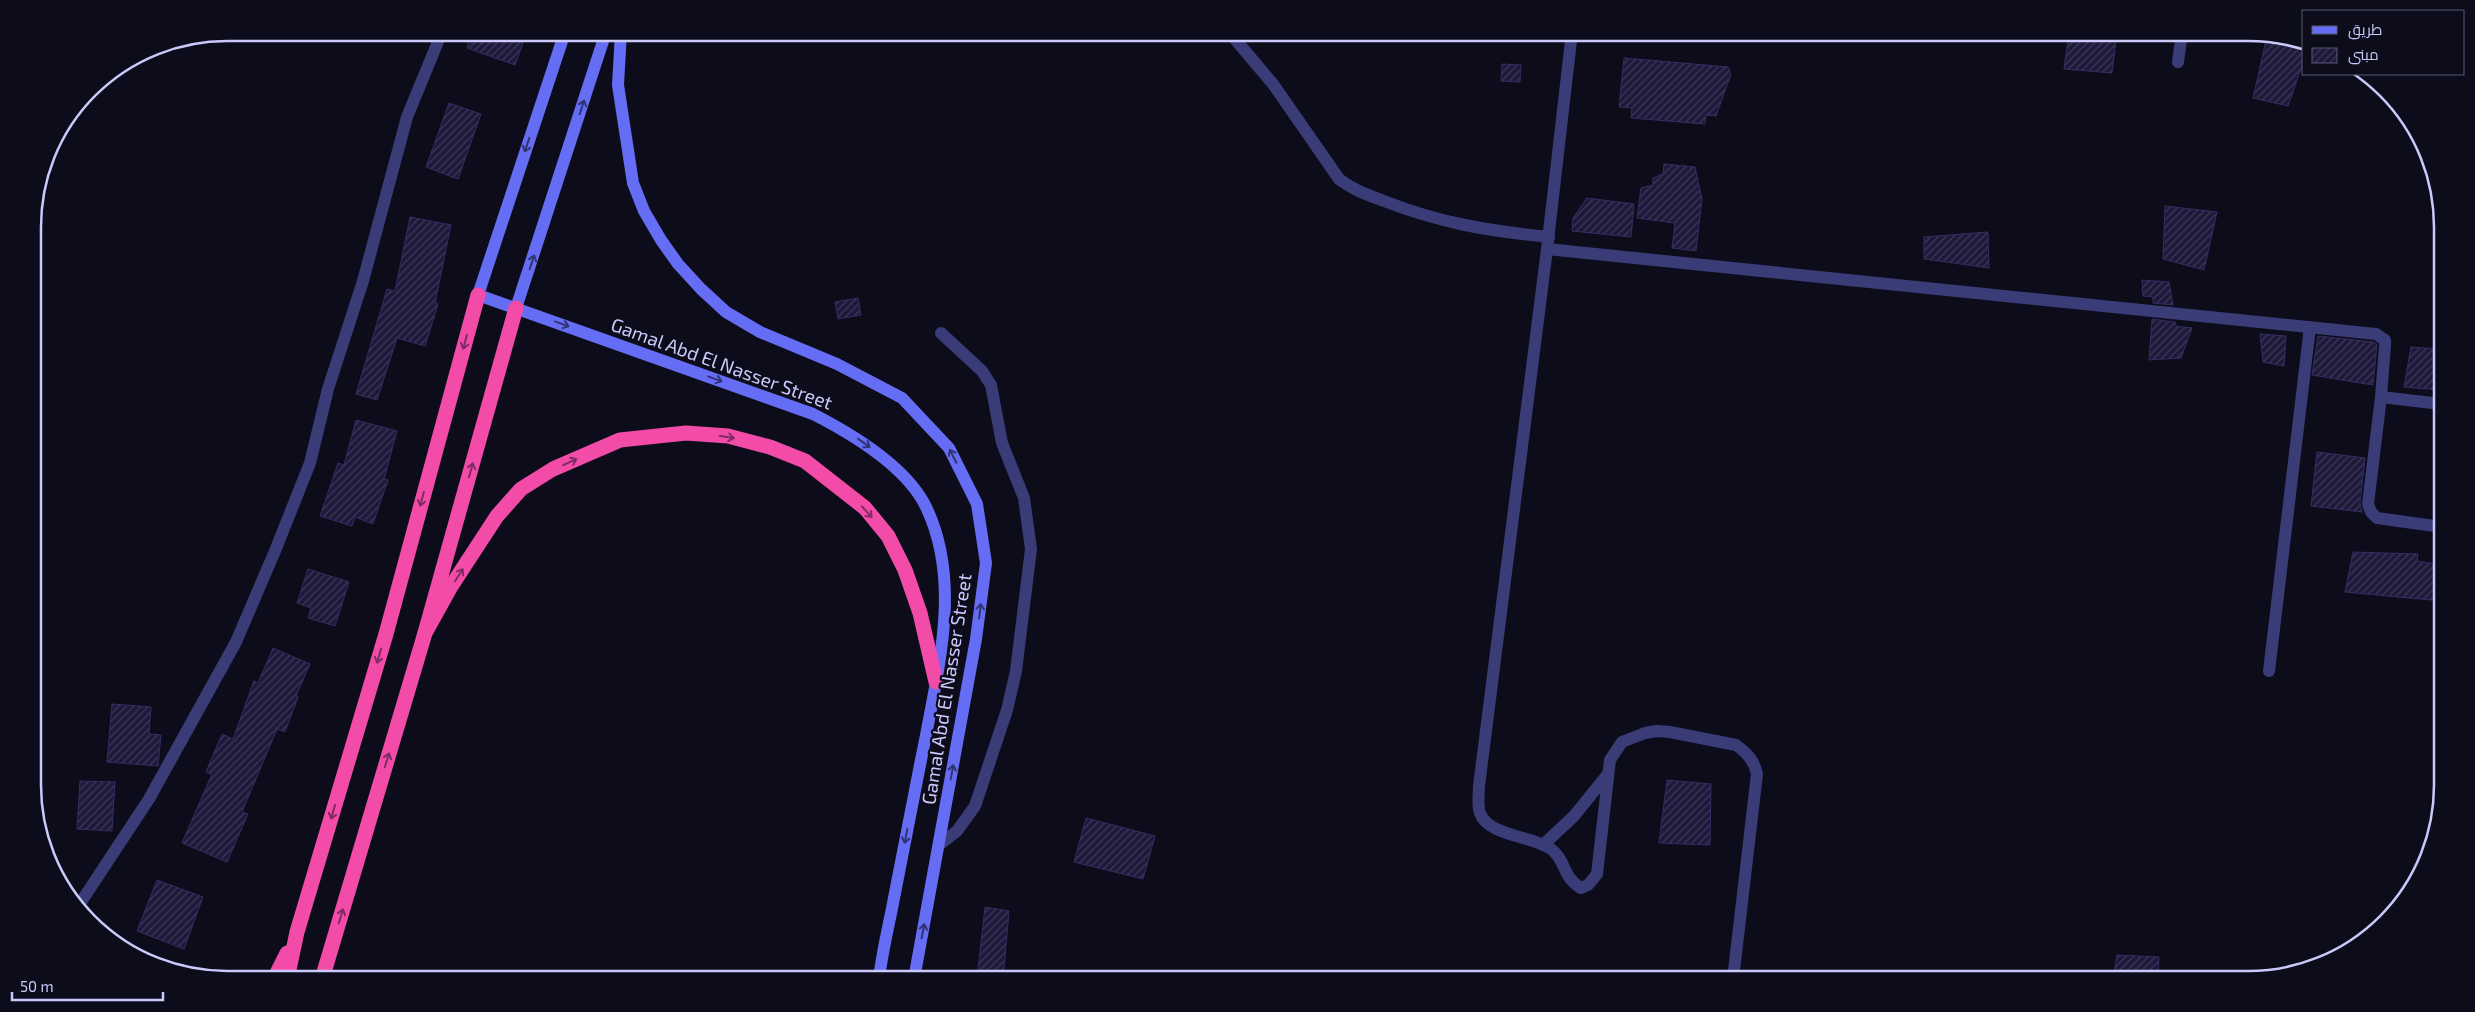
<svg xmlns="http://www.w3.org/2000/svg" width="2475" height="1012" font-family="'Exo 2',Cairo,sans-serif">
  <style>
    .building { fill: url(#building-hatch); stroke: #342d65 }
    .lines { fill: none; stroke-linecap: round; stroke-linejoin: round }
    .street { stroke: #3a3c77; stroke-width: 12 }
    .secondary { stroke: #666df5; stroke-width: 12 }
    .highway { stroke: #f34ca8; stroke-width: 15 }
    .oneway { stroke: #313372 }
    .oneway2 { stroke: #802c62 }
    .labels { text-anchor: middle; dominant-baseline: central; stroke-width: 4.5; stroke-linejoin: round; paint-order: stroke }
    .street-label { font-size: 19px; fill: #cbc9fb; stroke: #0d0c1b }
    .rim { fill: none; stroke: #cbc9fb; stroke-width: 2.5 }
  </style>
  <defs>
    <pattern id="building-hatch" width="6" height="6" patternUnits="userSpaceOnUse" patternTransform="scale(1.25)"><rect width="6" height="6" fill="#1e193a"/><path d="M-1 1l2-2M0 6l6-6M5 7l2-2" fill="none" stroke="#3d3957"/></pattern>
  </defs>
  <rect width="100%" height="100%" fill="#0d0c1b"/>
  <g class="building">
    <polygon points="472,32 527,32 515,65 467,48"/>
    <polygon points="2069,32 2117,32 2112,73 2064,69"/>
    <polygon points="2267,36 2304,42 2304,60 2288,106 2253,98"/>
    <polygon points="1624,58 1728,67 1731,74 1716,116 1706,115 1705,124 1631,118 1632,108 1619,107"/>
    <polygon points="1502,64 1521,65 1520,82 1501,81"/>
    <polygon points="449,103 481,114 458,179 426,167"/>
    <polygon points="1664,164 1695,167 1702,199 1696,251 1672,248 1675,223 1637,218 1641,188 1653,185 1653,178 1663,174"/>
    <polygon points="1587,198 1634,204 1631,237 1572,231 1573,218"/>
    <polygon points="2165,206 2217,212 2204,270 2163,259"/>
    <polygon points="410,217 451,225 435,303 438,304 425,346 397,338 377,400 356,394 387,289 395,291"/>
    <polygon points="1988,232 1989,268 1924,259 1924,237"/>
    <polygon points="2142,280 2169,282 2173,305 2153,303 2153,297 2143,296"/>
    <polygon points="858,298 861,315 838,319 835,302"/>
    <polygon points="2152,319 2175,322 2176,326 2192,328 2181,358 2149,360"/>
    <polygon points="2260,334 2286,336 2284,366 2263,362"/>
    <polygon points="2318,336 2373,342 2377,344 2373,385 2312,375"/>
    <polygon points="2411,347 2441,349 2441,390 2404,387"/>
    <polygon points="356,420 397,431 384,479 388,480 373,524 355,517 352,526 320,516 338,463 344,465"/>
    <polygon points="2317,452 2365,458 2360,503 2362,512 2311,506"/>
    <polygon points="2353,552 2418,554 2417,561 2442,565 2442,601 2345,592"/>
    <polygon points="308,569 349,582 335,626 308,618 311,608 297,603"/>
    <polygon points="273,648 310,664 296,696 298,697 285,732 277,729 242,812 248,814 227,862 182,843 212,774 206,772 222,734 233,739 254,681 258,683"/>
    <polygon points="112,704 151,707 149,734 161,735 158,766 107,762"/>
    <polygon points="1667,780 1711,784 1710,845 1659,843"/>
    <polygon points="80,781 115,782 112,831 77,829"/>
    <polygon points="1086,818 1155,836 1143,879 1074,862"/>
    <polygon points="157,880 203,897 184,949 137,931"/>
    <polygon points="985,907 1009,911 1003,979 977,979"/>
    <polygon points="2117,955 2159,957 2158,979 2113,979"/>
  </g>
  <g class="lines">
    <g class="street">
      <path d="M1229 32 1273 84 1339 179C1353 190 1368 195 1384 201 1440 223 1489 231 1549 237"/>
      <path d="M1572 32 1547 249 1479 786C1479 795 1477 805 1480 813 1488 836 1533 836 1551 849 1566 860 1562 877 1581 888L1588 885 1597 874 1610 760 1622 742 1645 733 1657 731 1670 732 1736 745C1747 753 1754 760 1757 774L1733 979"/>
      <polyline points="2178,62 2182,32"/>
      <polyline points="1547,249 2376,334 2385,340 2385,346 2381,397 2368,504 2371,512 2377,518 2442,527"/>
      <polyline points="2381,397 2441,404"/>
      <polyline points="2269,671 2310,327"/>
      <polyline points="939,845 957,831 975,806 1007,710 1016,671 1031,549 1024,498 1002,443 991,385 982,371 941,333"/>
      <polyline points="1543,845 1574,816 1608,774"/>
      <polyline points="77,908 149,799 236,642 275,551 310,463 328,389 363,281 407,117 442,32"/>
    </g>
    <g class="secondary">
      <path d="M565 32 478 295 813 414C852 434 908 467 927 509 960 580 940 661 926 735 915 789 905 843 894 898 889 925 882 952 879 979"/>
      <polyline points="621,32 618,85 633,183 644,211 661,240 678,264 701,289 726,312 760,332 837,364 902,398 949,448 977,504 986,563 976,639 914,979"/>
      <polyline points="516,308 606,32"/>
    </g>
    <g class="highway">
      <polyline points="425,633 450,588 497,516 521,489 553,469 620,440 686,433 728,436 770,447 805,461 865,508 888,536 905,570 920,613 936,682"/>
      <polyline points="274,979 287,953"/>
      <polyline points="287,979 297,932 386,634 478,295"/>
      <polyline points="322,979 425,633 516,308"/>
    </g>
  </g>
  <defs><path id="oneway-shaft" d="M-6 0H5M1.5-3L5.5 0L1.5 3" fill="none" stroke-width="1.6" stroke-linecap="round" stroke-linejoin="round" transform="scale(1.25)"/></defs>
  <g class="oneway">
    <use href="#oneway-shaft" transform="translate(582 107) rotate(-72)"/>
    <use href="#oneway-shaft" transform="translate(527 145) rotate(108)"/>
    <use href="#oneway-shaft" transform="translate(532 262) rotate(-72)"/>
    <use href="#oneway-shaft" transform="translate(562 324) rotate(20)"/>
    <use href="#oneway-shaft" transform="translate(715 379) rotate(20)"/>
    <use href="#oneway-shaft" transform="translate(864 443) rotate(36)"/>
    <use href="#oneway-shaft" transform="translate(953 456) rotate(-117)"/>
    <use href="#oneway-shaft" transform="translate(980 611) rotate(-83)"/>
    <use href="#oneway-shaft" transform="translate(952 772) rotate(-80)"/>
    <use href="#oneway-shaft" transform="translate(906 836) rotate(101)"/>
    <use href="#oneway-shaft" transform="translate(923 931) rotate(-79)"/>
  </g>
  <g class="oneway2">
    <use href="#oneway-shaft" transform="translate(465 342) rotate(105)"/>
    <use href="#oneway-shaft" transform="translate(727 437) rotate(9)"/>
    <use href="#oneway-shaft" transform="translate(570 462) rotate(-24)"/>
    <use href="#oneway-shaft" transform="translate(471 470) rotate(-74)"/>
    <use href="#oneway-shaft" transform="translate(422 499) rotate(105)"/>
    <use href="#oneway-shaft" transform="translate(867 512) rotate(48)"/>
    <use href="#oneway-shaft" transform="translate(459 575) rotate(-57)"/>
    <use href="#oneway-shaft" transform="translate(379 656) rotate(106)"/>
    <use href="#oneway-shaft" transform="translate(387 760) rotate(-73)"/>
    <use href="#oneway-shaft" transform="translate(333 812) rotate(106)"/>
    <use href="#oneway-shaft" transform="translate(341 916) rotate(-73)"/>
  </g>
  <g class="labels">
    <g class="street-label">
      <text transform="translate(722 363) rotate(20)">Gamal Abd El Nasser Street</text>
      <text transform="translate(946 689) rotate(-81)">Gamal Abd El Nasser Street</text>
    </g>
  </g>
  <path d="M0 0H2475V1012H0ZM227 41H2248A186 186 0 0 1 2434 227V785A186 186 0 0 1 2248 971H227A186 186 0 0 1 41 785V227A186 186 0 0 1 227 41Z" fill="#0d0c1b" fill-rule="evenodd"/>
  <path class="rim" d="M227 41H2248A186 186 0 0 1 2434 227V785A186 186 0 0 1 2248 971H227A186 186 0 0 1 41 785V227A186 186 0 0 1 227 41Z"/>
  <rect x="2302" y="10" width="162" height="65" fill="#0d0c1b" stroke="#595875"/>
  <rect x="2312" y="26" width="25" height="8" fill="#666df5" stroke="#595875"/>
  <text x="2348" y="35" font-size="15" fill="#cbc9fb">طريق</text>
  <rect x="2312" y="48" width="25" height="15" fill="url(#building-hatch)" stroke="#595875"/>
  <text x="2348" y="60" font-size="15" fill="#cbc9fb">مبنى</text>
  <path d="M12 992v8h151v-8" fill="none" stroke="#cbc9fb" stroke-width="2.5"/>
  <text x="20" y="992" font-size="15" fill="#cbc9fb" stroke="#0d0c1b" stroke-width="4" paint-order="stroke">50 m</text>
</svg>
